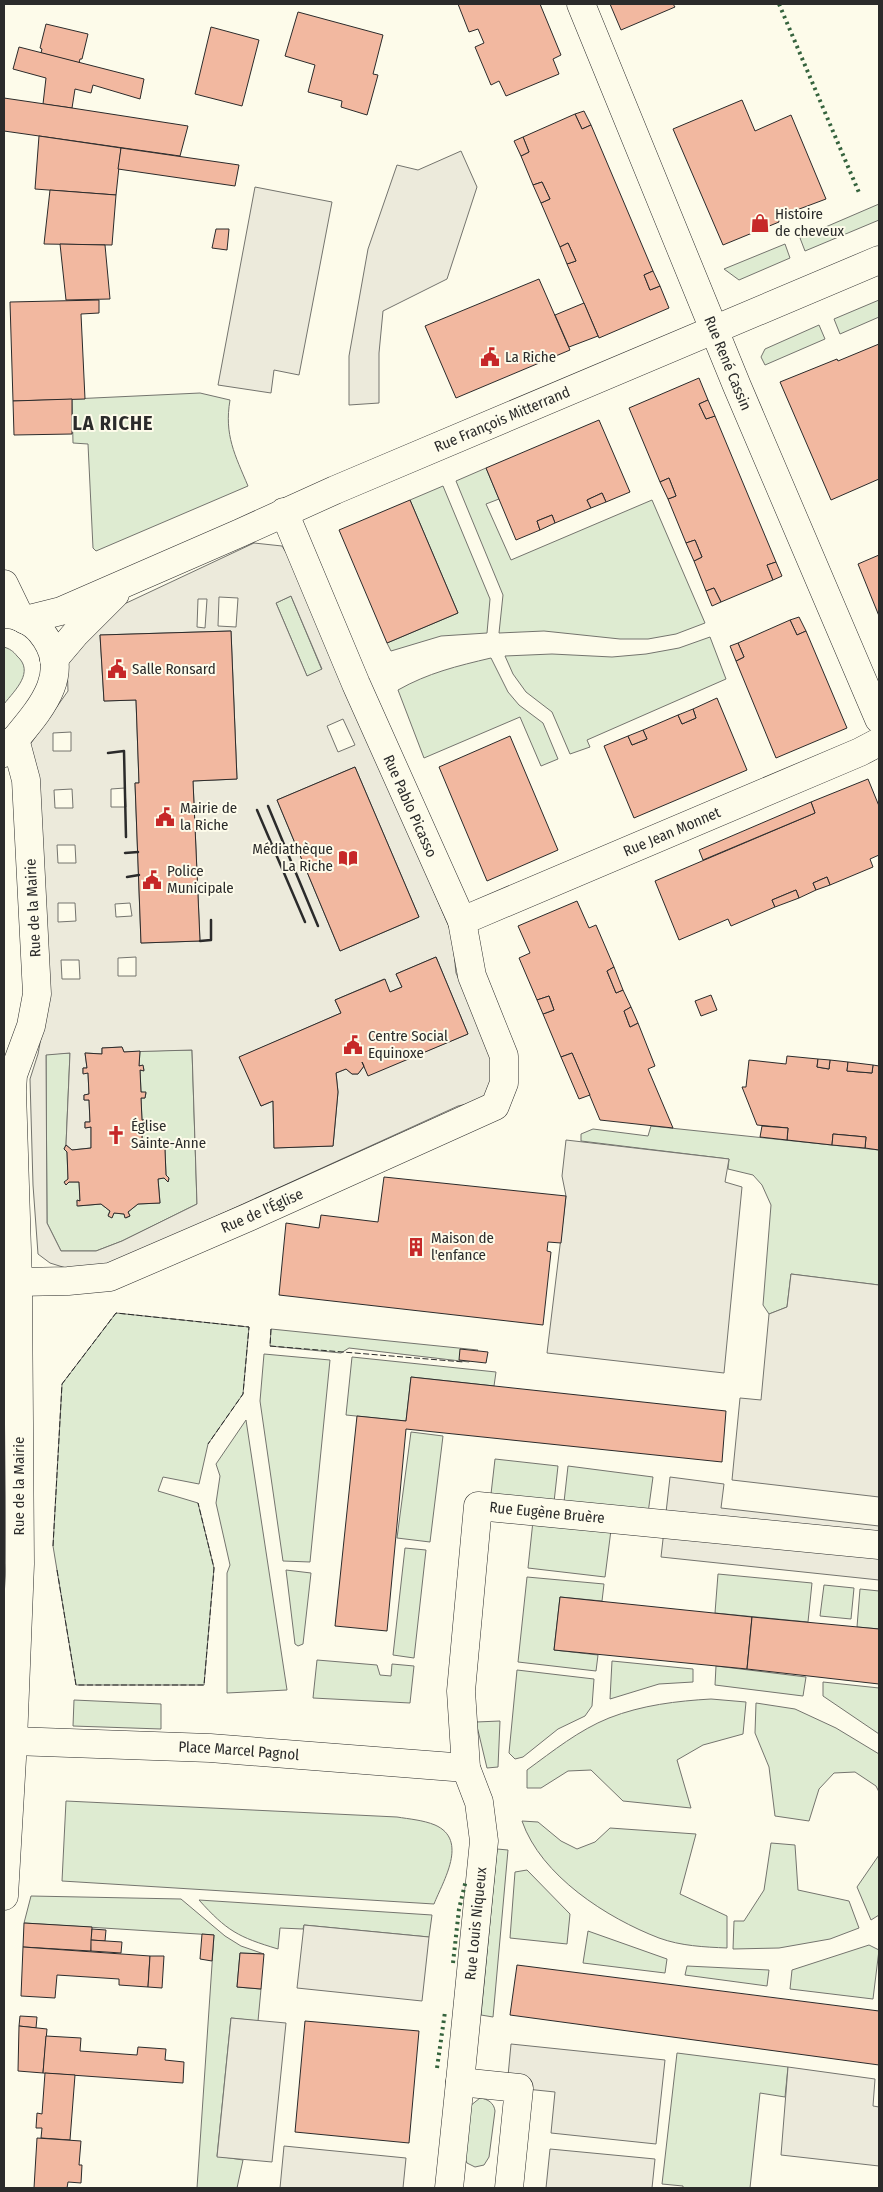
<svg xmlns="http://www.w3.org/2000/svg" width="883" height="2192" font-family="'Fira Sans Condensed',sans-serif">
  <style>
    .green { fill: #deebd1; stroke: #74746e }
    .parking { fill: #eceadb; stroke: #74746e; fill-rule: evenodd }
    .building { fill: #f2b8a0; stroke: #2b2b2b }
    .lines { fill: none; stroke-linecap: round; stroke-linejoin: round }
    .minor-casing { stroke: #2b2b2b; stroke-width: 29 }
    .tertiary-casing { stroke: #2b2b2b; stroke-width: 29 }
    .minor { stroke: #fdfbea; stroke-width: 28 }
    .tertiary { stroke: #fdfbea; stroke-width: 28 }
    .hedge { stroke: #34623c; stroke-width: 4; stroke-dasharray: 2.5 4; stroke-linecap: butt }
    .fence { stroke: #2b2b2b; stroke-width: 1; stroke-dasharray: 6 2.5; stroke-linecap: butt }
    .wall { stroke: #2b2b2b; stroke-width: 2.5 }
    .labels { text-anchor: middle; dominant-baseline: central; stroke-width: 4; stroke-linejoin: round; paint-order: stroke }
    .poi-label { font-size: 15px; fill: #2b2b2b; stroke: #fdfbea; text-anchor: start }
    .street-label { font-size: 15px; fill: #2b2b2b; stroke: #fdfbea }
    .district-label { font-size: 20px; font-weight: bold; letter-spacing: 1px; fill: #2b2b2b; stroke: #fdfbea }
  </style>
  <rect width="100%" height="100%" fill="#fdfbea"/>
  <g class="green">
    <polygon points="879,204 879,220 805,251 800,238"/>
    <polygon points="785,244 790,258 739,280 724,269"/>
    <polygon points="879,300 879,317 840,334 834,319"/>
    <polygon points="819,325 825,339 765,365 761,357 765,349"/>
    <path d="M200 393 230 400C224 435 235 455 248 486L96 551 93 548 88 444 73 443 72 399Z"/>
    <polygon points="486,468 499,499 486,504 511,560 652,500 705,623 676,634 648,639 620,639 544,631 499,633 503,595 456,481"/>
    <polygon points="443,486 490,599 487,633 441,636 391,651 387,643 458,613 410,500"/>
    <polygon points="291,596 322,670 307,676 276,603"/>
    <polygon points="710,637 726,679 587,740 590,747 570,754 552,712 526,692 513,674 505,656 552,654 612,657 646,654 679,648"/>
    <path d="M4 647C10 649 13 651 17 656 35 672 15 690 4 704Z"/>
    <path d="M491 658 508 692 519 705 543 723 558 759 541 766 520 717 424 758 398 690C428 673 457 666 491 658Z"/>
    <polygon points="192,1050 197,1204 122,1241 96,1251 61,1251 47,1223 46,1054 70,1053 66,1145 64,1149 67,1152 68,1179 65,1183 66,1185 69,1182 79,1182 80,1201 77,1201 78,1206 101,1204 110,1211 108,1215 111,1217 114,1213 124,1214 126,1218 130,1216 128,1212 138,1204 160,1203 158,1179 164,1178 168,1182 169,1179 166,1175 165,1150 169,1145 166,1142 163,1146 142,1147 142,1126 147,1126 147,1120 142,1120 141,1098 145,1098 146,1093 141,1092 140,1070 144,1070 143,1066 139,1066 140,1051"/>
    <polygon points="651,1126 879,1150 879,1285 791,1274 787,1307 769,1314 763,1305 771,1205 762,1185 753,1175 728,1169 729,1159 581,1141 581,1134 593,1129 648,1136"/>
    <polygon points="116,1313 249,1327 243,1394 208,1444 199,1484 163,1477 158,1491 198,1503 214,1568 204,1685 76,1685 53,1546 62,1384"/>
    <polygon points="271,1329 478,1350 469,1362 349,1348 341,1353 270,1346"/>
    <polygon points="264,1354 330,1360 310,1562 283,1561 260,1401"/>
    <polygon points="352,1357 496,1372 494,1386 411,1377 406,1421 346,1415"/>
    <polygon points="246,1420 287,1690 227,1693 227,1573 230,1565 216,1503 220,1476 216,1464"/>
    <polygon points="411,1432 443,1436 430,1542 397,1538"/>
    <polygon points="495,1459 558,1466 554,1502 491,1494"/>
    <polygon points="568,1466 653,1477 648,1513 564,1502"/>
    <polygon points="533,1521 611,1530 605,1577 528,1568"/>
    <polygon points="405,1548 426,1550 414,1658 393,1655"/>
    <polygon points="286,1570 311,1573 303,1644 298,1646 295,1644"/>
    <polygon points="718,1574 812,1583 808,1622 715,1613"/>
    <polygon points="527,1577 604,1584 602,1601 560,1597 554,1650 598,1655 596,1671 518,1662"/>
    <polygon points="824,1585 854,1588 851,1619 820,1616"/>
    <polygon points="860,1589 879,1591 879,1629 857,1627"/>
    <polygon points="317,1660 377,1665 380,1675 391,1676 392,1664 414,1666 410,1703 313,1698"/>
    <polygon points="612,1661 693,1669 693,1682 659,1684 610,1699"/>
    <polygon points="716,1666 806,1677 803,1696 715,1685"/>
    <polygon points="517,1670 594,1679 592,1706 585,1716 558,1729 523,1757 515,1759 509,1753"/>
    <polygon points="823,1682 879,1688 879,1734 823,1696"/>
    <path d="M711 1699 746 1702 743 1734 703 1745 677 1760 691 1808 623 1801 591 1770 568 1771 541 1788H527V1770C553 1751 579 1730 609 1718 642 1705 677 1701 711 1699Z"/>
    <polygon points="74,1700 161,1704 161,1729 73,1726"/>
    <polygon points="756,1703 795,1709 836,1728 879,1754 879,1792 876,1786 855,1772 834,1773 819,1789 809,1821 775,1816 769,1767 755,1733"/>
    <polygon points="500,1721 498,1767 487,1768 476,1722"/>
    <path d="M66 1801 397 1817C409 1819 423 1820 435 1825 469 1840 443 1881 434 1904L62 1881Z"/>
    <path d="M522 1821 538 1822 561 1841 577 1849 595 1842 610 1828 696 1834 680 1894 727 1916V1948C704 1947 681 1946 659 1938 607 1918 541 1876 522 1821Z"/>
    <polygon points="771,1843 795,1845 798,1890 849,1901 859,1928 830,1939 779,1948 733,1949 734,1921 744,1921 764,1890"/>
    <polygon points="497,1849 508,1850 493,2017 481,2015"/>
    <polygon points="879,1855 879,1915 871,1920 857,1887"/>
    <polygon points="527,1870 570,1914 567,1944 510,1938 515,1872"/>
    <polygon points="31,1896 181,1899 225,1936 241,1946 264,1954 240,1953 237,1987 261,1989 258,2021 231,2018 217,2156 243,2160 237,2188 197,2188 214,1935 24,1923"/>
    <path d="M199 1900 432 1915 429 1937 304 1925 303 1929 280 1928 278 1949C238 1937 227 1931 199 1900Z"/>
    <polygon points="588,1931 667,1959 665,1973 583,1963"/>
    <polygon points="869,1945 879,1950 873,1999 790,1989 792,1970"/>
    <polygon points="687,1966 769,1970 767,1986 685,1975"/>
    <polygon points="677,2053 788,2067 785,2097 760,2093 750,2188 683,2188 683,2186 662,2184"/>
    <path d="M480 2098C488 2099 494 2103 495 2111L489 2157 484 2165 475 2167 467 2163 465 2159 470 2106Z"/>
  </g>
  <g class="parking">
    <polygon points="461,151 477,187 447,279 383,311 379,353 379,403 349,405 349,356 368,249 397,165 418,170"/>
    <polygon points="255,187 332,202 299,375 274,370 271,393 218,385"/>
    <path d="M254 543 282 546 296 569 452 934 456 973 496 1065 494 1086 481 1101 458 1106 140 1251 107 1264 66 1268 50 1263 38 1254 33 1185 30 1079 38 1054 50 988 29 746 68 691 67 663 94 629 120 606ZM291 596 322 669 307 676 276 603ZM219 597 238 598 236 627 218 626ZM198 599H207L205 628 197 627ZM231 631 237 779 193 781 200 941 141 943 135 783H139L136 700 104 701 100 635ZM343 719 355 745 338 752 327 726ZM71 732V751H53V733ZM355 767 419 917 340 951 277 800ZM125 788 126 807H111V789ZM72 789 73 808H55L54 790ZM57 845H75L76 863H58ZM58 903H75L76 921 58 922ZM130 903 132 916 116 917 115 904ZM136 957V976H118V958ZM436 957 468 1034 368 1075 362 1062 364 1066 358 1074H352L346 1069 336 1073 338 1092 333 1146 274 1148 273 1101 261 1106 240 1057 341 1013 335 1000 384 979 390 992 402 987 396 974ZM61 960H79L80 979H62ZM122 1047 124 1052 192 1050 197 1204 122 1241 96 1251H61L47 1223 46 1055 70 1053 66 1145 72 1150 91 1148V1127L85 1128V1122H90L89 1100H84V1095L89 1094 88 1073H83V1068H87L85 1053 102 1054V1048Z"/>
    <polygon points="566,1140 729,1159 725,1182 742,1187 724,1373 547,1353 566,1196 562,1176"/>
    <polygon points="791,1274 879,1285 879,1497 732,1480 740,1398 761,1400 769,1314 787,1307"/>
    <polygon points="670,1477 724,1484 721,1508 879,1526 879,1580 661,1557"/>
    <polygon points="304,1925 429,1937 422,2001 297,1988"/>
    <polygon points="231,2018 286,2023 272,2162 217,2157"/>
    <polygon points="511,2044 665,2060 656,2144 551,2133 555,2092 507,2087"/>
    <polygon points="788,2067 875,2079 873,2106 879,2107 879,2166 781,2155"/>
    <polygon points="284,2146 406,2158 403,2188 280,2188"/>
    <polygon points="550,2149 655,2159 652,2188 546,2188"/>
  </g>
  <g class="building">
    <polygon points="458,4 540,4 561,55 553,59 559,74 506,96 499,81 491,85 475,47 484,43 478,29 469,32"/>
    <polygon points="610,4 673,4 675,7 621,30"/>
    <polygon points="298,12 383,35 373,74 378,75 367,115 341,107 342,101 308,92 315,65 285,56"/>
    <polygon points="46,24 88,34 82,59 80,59 79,63 41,53 42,49 40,48"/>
    <polygon points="211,27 259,40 242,106 195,94"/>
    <polygon points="19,47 144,79 140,99 93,85 91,93 75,89 72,108 43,104 46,78 13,69"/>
    <polygon points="4,98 72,108 188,126 180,156 4,131"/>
    <polygon points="742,100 755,131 791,115 826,199 778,217 779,222 723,245 673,129"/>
    <polygon points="584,111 591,125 582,129 575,114"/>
    <polygon points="575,114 582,129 591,125 653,271 644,275 650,290 660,286 669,308 599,338 567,264 576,261 568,243 560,247 541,203 550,199 542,182 533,185 521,156 529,152 523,137"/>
    <polygon points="39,136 121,148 116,195 35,189"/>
    <polygon points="523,137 529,152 521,156 514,141"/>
    <polygon points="121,148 239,165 235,186 118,169"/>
    <polygon points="542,182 550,199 541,203 533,185"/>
    <polygon points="50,190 116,195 112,245 44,244"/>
    <polygon points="216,229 229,229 227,250 212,248"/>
    <polygon points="568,243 576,261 567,264 560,247"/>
    <polygon points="60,244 105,245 110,299 66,300"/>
    <polygon points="653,271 660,286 650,290 644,275"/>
    <polygon points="539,279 570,350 456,398 425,326"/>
    <polygon points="99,300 99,313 81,314 85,399 13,401 10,302"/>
    <polygon points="584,303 598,336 569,347 555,315"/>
    <polygon points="879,344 879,479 831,500 780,382 837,359 838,361"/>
    <polygon points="699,378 708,400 699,404 706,419 715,416 776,562 767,565 773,580 721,602 714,588 706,591 694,561 702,557 695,540 686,543 668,499 676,496 669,478 660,482 629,408"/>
    <polygon points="72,399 72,434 14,435 13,401"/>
    <polygon points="708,400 715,416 706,419 699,404"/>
    <polygon points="599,420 630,492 606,502 602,493 587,500 591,508 555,523 552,515 537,521 540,530 516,540 486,468"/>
    <polygon points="669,478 676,496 668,499 660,482"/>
    <polygon points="602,493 606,502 591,508 587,500"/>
    <polygon points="410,500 458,613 387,643 339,530"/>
    <polygon points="552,515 555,523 540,530 537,521"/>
    <polygon points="695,540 702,557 694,561 686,543"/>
    <polygon points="879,555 879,616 858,564"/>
    <polygon points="776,562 782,576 773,580 767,565"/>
    <polygon points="714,588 721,602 712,606 706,591"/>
    <polygon points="799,617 806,631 797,635 790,620"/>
    <polygon points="790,620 797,635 806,631 847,728 776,758 736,661 744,657 738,643"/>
    <polygon points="231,631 237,779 193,781 200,941 141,943 135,783 139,783 136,700 104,701 100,635"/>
    <polygon points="738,643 744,657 736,661 730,646"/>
    <polygon points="717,698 747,770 634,818 604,746 628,736 632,745 647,739 643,730 678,715 682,724 696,718 693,709"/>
    <polygon points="693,709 696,718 682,724 678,715"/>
    <polygon points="643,730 647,739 632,745 628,736"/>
    <polygon points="510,736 558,850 487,881 439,767"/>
    <polygon points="355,767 419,917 340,951 277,800"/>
    <polygon points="868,779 879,806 879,855 870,859 873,867 830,885 827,877 813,883 816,890 799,898 796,890 772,900 775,907 731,926 728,919 679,940 655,881 815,813 811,802"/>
    <polygon points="811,802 815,813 703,860 699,850"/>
    <polygon points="827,877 830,885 816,890 813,883"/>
    <polygon points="796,890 799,898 775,907 772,900"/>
    <polygon points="577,901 589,928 596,925 614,967 607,971 616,993 623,990 631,1007 624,1011 630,1027 638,1023 655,1066 648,1069 673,1128 600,1120 572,1053 561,1057 543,1014 554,1010 549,996 537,1000 519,958 530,953 518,926"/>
    <polygon points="436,957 468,1034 368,1076 362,1062 364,1066 358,1074 352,1074 346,1069 336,1073 338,1092 333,1146 274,1148 273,1101 261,1106 239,1057 341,1013 335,1000 385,979 390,992 402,987 396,974"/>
    <polygon points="614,967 623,990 616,993 607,971"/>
    <polygon points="711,995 717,1010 701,1016 695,1001"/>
    <polygon points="549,996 554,1010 543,1014 537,1000"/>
    <polygon points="631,1007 638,1023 630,1027 624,1011"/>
    <polygon points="122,1047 124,1052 140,1051 139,1066 143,1065 144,1071 140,1070 141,1092 146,1092 145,1098 141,1098 142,1120 147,1120 147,1126 142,1126 142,1147 163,1146 166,1142 169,1145 165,1150 166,1175 169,1178 168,1182 164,1178 158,1179 160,1203 138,1204 128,1212 130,1216 125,1218 124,1214 114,1213 112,1218 108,1216 110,1211 101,1204 77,1206 77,1200 80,1201 79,1182 69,1182 66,1185 64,1182 68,1179 67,1152 64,1149 66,1145 72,1150 91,1148 91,1127 85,1128 85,1122 90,1122 89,1100 84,1100 84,1095 89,1094 88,1073 83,1074 83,1068 87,1068 85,1053 102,1054 102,1048"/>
    <polygon points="572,1053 590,1095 579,1099 561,1057"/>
    <polygon points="787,1056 818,1059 817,1067 829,1069 830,1060 848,1062 847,1071 872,1073 873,1065 879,1066 879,1150 865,1148 866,1137 833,1134 832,1145 787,1140 788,1128 757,1125 742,1087 746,1087 749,1060 786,1064"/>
    <polygon points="818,1059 830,1060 829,1069 817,1067"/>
    <polygon points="848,1062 873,1065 872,1073 847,1071"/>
    <polygon points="762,1126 788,1128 787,1140 760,1137"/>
    <polygon points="833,1134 866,1137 865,1148 832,1145"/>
    <polygon points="384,1177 566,1196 561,1243 548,1242 547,1251 551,1252 543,1325 279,1295 286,1223 319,1228 321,1215 378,1222"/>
    <polygon points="460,1349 488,1352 486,1363 459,1360"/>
    <polygon points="411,1377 726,1411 722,1462 406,1429 387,1631 335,1626 357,1416 406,1421"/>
    <polygon points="560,1597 752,1617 747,1669 554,1650"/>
    <polygon points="752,1617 879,1629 879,1684 747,1669"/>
    <polygon points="24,1923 92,1927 91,1951 23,1947"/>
    <polygon points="92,1929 106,1930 105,1941 91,1940"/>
    <polygon points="202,1934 214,1935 212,1961 200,1959"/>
    <polygon points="91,1940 122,1942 121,1953 91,1951"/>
    <polygon points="23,1947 150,1956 148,1987 119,1985 119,1979 57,1975 55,1998 21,1996"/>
    <polygon points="240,1953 264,1954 261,1989 237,1987"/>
    <polygon points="150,1956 164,1956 162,1988 148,1987"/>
    <polygon points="517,1965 879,2011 879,2065 510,2015"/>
    <polygon points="20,2016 37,2017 36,2028 19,2026"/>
    <polygon points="305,2021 419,2031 409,2143 295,2132"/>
    <polygon points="19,2026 47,2029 43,2073 18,2071"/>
    <polygon points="46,2036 81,2038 80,2051 137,2055 138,2047 166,2049 165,2060 184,2062 183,2083 43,2073"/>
    <polygon points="45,2073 75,2075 70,2140 41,2138 42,2128 36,2128 37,2113 42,2114"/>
    <polygon points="37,2138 81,2141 79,2165 82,2165 81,2183 68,2182 67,2188 34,2188"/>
  </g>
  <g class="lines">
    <g class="minor-casing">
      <g id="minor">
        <path id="s1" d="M581 4 737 386 879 719"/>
        <path id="s2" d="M25 620 61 611 240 533 335 490 879 260"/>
        <polyline points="54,659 76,633 115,594"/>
        <path id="s3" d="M462 921 860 752 879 742"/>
        <path id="s4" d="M18 1282 68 1281 110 1277 249 1217 495 1106 504 1083V1056L472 976 462 921 356 684 284 512"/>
        <path id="s5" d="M13 1741 210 1748 466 1768"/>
        <polyline points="449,2188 460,2082"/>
        <path id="s6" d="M509 2188 519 2088 460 2082 484 1841 479 1802 466 1768 461 1691 478 1506 879 1545"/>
      </g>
    </g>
    <g class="tertiary-casing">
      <g id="tertiary">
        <polyline points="4,584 20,617"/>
        <path d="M4 614C17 614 32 621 41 632 78 677 32 717 4 753"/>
        <polyline points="4,1896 13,1741 20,1564 18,1282 12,1091 13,1075 31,1026 37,994 26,780 15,739"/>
      </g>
    </g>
    <use href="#minor" class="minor"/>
    <use href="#tertiary" class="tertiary"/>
    <g class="hedge">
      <polyline points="779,4 860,195"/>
      <polyline points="453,1963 459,1909 466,1880"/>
      <polyline points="437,2068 445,2012"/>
    </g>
    <g class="fence">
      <polyline points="271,1329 270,1346 464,1362"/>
      <polyline points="53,1546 62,1384 116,1313 249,1327 243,1394 208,1444"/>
      <polyline points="57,1570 76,1685 204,1685 214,1568 198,1503"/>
    </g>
    <g class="wall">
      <polyline points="108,753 124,751 126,837"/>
      <polyline points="268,806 318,926"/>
      <polyline points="257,810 305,922"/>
      <polyline points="125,853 138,852"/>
      <polyline points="127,877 139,875"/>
      <polyline points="200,941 211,940 211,920"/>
    </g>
  </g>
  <defs>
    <g id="shop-bare" transform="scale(1.5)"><path d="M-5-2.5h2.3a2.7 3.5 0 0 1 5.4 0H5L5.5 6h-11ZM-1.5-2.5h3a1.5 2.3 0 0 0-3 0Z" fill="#c62828" stroke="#fdfbea" stroke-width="2.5" paint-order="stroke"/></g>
    <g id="civic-bare" transform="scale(1.5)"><path d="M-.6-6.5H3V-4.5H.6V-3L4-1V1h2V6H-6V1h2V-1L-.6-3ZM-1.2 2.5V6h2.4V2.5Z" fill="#c62828" stroke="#fdfbea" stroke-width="2.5" paint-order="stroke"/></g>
    <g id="library-bare" transform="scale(1.5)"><path d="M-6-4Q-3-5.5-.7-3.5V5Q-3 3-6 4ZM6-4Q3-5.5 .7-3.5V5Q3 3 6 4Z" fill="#c62828" stroke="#fdfbea" stroke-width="2.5" paint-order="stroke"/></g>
    <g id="church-bare" transform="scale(1.5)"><path d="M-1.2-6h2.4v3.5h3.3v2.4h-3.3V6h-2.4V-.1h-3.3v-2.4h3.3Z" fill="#c62828" stroke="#fdfbea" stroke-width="2.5" paint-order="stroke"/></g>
    <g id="building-bare" transform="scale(1.5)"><path d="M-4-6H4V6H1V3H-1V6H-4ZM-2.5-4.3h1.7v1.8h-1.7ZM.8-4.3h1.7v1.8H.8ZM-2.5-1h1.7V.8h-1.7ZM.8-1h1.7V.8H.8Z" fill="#c62828" stroke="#fdfbea" stroke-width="2.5" paint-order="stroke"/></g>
  </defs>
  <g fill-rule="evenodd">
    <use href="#shop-bare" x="760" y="223"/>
    <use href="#civic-bare" x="490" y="357"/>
    <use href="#civic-bare" x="117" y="669"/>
    <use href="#civic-bare" x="165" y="817"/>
    <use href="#library-bare" x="348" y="858"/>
    <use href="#civic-bare" x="152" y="880"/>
    <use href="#civic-bare" x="353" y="1045"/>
    <use href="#church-bare" x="116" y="1135"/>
    <use href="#building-bare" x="416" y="1247"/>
  </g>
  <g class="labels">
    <g class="poi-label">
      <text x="775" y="214">Histoire<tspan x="775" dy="17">de cheveux</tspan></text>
      <text x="505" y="357">La Riche</text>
      <text x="132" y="669">Salle Ronsard</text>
      <text x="180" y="808">Mairie de<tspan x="180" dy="17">la Riche</tspan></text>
      <text x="333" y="849" text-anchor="end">Médiathèque<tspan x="333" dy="17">La Riche</tspan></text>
      <text x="167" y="871">Police<tspan x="167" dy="17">Municipale</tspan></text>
      <text x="368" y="1036">Centre Social<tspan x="368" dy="17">Equinoxe</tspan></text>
      <text x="131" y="1126">Église<tspan x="131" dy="17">Sainte-Anne</tspan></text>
      <text x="431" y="1238">Maison de<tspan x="431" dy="17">l'enfance</tspan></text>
    </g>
    <g class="street-label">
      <text stroke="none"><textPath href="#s1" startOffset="388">Rue René Cassin</textPath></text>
      <text stroke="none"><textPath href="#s2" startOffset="518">Rue François Mitterrand</textPath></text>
      <text transform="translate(410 806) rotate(66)">Rue Pablo Picasso</text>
      <text stroke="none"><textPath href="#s3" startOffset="228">Rue Jean Monnet</textPath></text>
      <text transform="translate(33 908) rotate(-93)">Rue de la Mairie</text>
      <text stroke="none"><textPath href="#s4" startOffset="258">Rue de l'Église</textPath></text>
      <text transform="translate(19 1486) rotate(-90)">Rue de la Mairie</text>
      <text stroke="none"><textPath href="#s6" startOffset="810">Rue Eugène Bruère</textPath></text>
      <text stroke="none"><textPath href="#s5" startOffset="226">Place Marcel Pagnol</textPath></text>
      <text stroke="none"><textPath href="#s6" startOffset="319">Rue Louis Niqueux</textPath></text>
    </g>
    <g class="district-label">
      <text x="113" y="423">LA RICHE</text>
    </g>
  </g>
  <rect width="883" height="2192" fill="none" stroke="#2b2b2b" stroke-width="10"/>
</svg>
